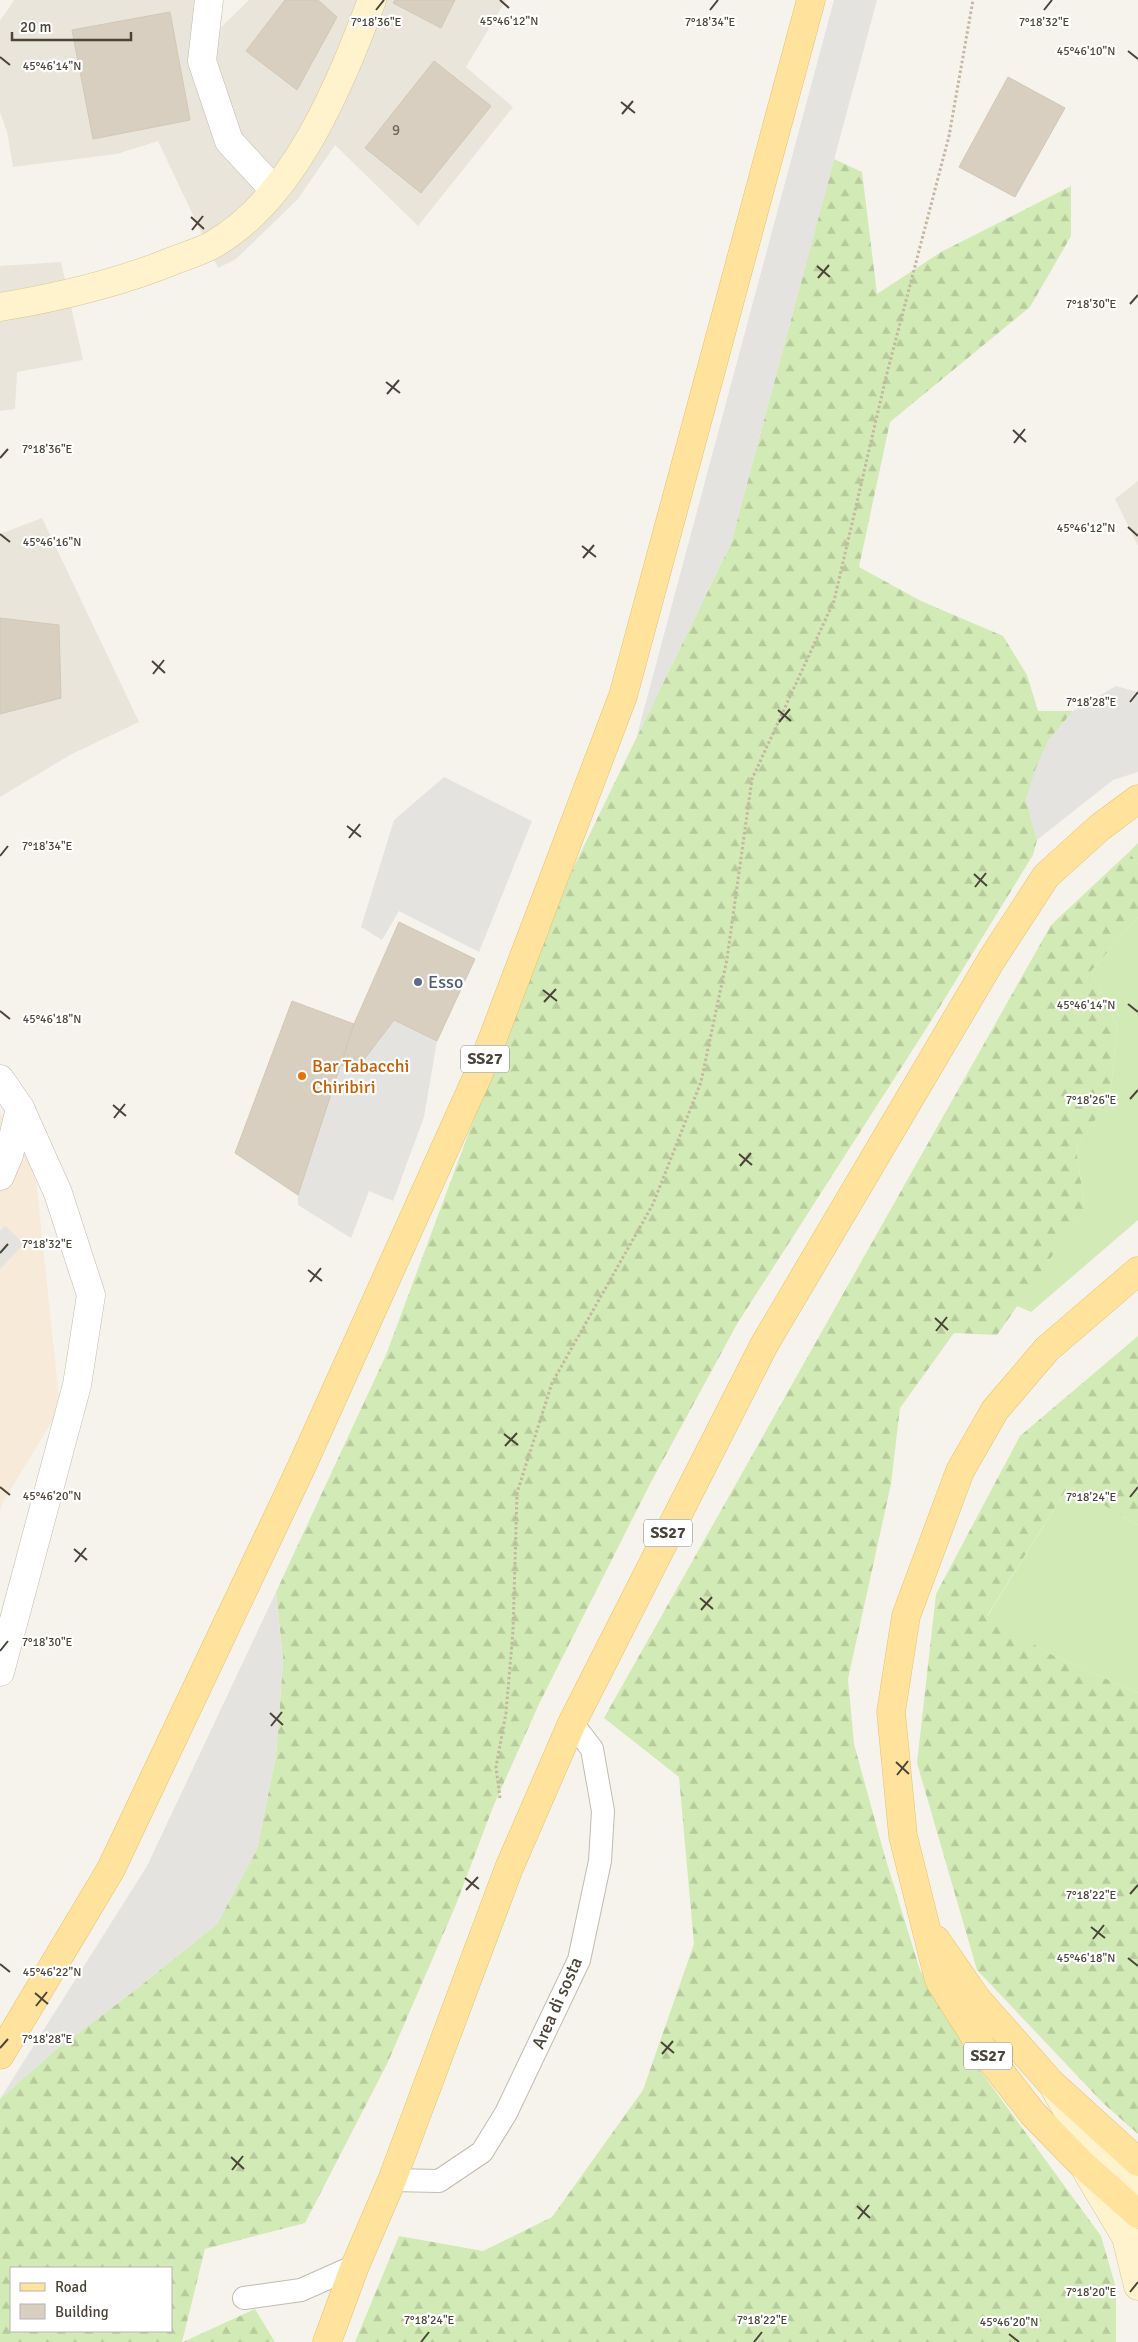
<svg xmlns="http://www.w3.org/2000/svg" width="1138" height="2342" font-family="Signika,sans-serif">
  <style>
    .residential { fill: #eae5da }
    .commercial { fill: #f7ead8 }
    .grass { fill: #d2eab5 }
    .forest { fill: url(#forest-firs); fill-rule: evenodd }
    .parking { fill: #e5e3e0 }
    .building { fill: #d8cfc1; stroke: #d3c7b4 }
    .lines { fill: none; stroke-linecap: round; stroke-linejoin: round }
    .service-casing { stroke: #c2bbae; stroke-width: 24 }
    .minor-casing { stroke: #c2bbae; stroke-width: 29 }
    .secondary-casing { stroke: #d6c79b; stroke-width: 29 }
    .primary-casing { stroke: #e6c16a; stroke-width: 29 }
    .path { stroke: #c4b79f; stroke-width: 3; stroke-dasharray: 2.5 2.5; stroke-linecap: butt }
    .service { stroke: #fff; stroke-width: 22 }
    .minor { stroke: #fff; stroke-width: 28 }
    .secondary { stroke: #fff3cd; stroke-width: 28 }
    .primary { stroke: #ffe39c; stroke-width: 28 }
    .ticks { fill: none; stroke: #4b4439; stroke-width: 2 }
    .service-dot { fill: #5c6f8a; stroke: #fff; stroke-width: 2 }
    .food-dot { fill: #e8710a; stroke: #fff; stroke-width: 2 }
    .labels { text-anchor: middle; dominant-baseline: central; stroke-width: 4.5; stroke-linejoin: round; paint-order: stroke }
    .number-label { font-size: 15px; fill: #6e675b }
    .shield { fill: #fff; stroke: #817c74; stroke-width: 1 }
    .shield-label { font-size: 16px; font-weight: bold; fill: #4b4439 }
    .service-label { font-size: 18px; fill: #4e5e75; stroke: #fff; text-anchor: start }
    .food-label { font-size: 18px; fill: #c56008; stroke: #fff; text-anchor: start }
    .street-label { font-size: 18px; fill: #4b4439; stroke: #fff }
    .ticks-label { font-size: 12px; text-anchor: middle; fill: #4b4439; stroke: #fff; stroke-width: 4.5; stroke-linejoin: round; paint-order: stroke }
  </style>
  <defs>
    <pattern id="forest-firs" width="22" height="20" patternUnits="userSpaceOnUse" patternTransform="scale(1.25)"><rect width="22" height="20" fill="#d2eab5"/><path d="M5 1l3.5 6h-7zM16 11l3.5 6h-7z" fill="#b6ca9c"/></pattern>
  </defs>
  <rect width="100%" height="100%" fill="#f6f3ec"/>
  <g class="residential">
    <polygon points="14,0 220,0 217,31 249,0 506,0 466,67 513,107 418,226 335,145 298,199 236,259 218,268 158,141 117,154 13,167 7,132 0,112 0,21"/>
    <polygon points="61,262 83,360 17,372 15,409 0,411 0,266"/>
    <polygon points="1138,481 1138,546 1115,499"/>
    <polygon points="42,518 139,722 70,755 0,797 0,534"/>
  </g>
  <polygon class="commercial" points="0,1114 34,1160 60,1408 3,1502 0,1511"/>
  <g class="grass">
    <polygon points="1138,843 1138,864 1129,852"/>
    <polygon points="1138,917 1138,1220 1031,1312 1017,1306 1085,1209 1076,1148 1110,1098 1117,1026 1091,971"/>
    <polygon points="1069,1485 1138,1525 1138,1693 1048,1653 987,1617"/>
  </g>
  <g class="forest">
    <path d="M834 159 862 172 877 294 941 252 1071 186V236L1030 307 890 422 859 567 921 601 1003 636 1027 675 1038 711H1073L1048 741 1026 799 1037 840 1033 855 926 1029 737 1324 650 1484 539 1704 493 1807 455 1907 387 2064 305 2223 205 2249 182 2342H0V2099L53 2052 130 1994 217 1924 257 1849 276 1755 283 1660 276 1592 386 1355 548 920 731 543ZM11 2268H171V2331H11Z"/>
    <polygon points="1129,852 1138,864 1138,917 1091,971 1117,1026 1110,1098 1076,1148 1085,1209 997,1335 954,1333 900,1408 891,1484 848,1679 854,1744 885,1857 920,1970 969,2055 1101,2236 1116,2288 1116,2342 355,2342 399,2236 483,2251 552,2217 643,2090 694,1944 679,1777 604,1718 1051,925"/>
    <polygon points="1138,1336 1138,1525 1069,1485 987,1616 1048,1653 1138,1693 1138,2134 1103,2103 977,1970 917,1763 936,1594 1020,1436"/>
    <polygon points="255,2309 275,2342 183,2342"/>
  </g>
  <g class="parking">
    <polygon points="834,0 877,0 731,543 636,739"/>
    <polygon points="1116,686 1138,692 1138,772 1113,780 1037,840 1026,799 1035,770 1048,741 1073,711"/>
    <polygon points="444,777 532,821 479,952 399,911 382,940 361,927 394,820"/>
    <polygon points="394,1020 437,1041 424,1117 393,1201 369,1191 351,1238 298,1205 298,1195 340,1065 356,1070"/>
    <polygon points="5,1226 24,1244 0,1269 0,1231"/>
    <polygon points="276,1592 283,1660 276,1755 257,1849 217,1924 130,1994 53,2052 0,2099 147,1866"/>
  </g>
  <g class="building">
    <polygon points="285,0 318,0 337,17 297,90 246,51"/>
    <polygon points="395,0 455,0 441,28 393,3"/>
    <polygon points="170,12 190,120 93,139 72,30"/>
    <polygon points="434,61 491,106 421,193 365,148"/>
    <polygon points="1008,77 1065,108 1015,197 959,167"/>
    <polygon points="0,618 59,625 61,698 0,714"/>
    <polygon points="399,922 475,959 437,1041 394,1020 356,1070 340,1065 354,1024"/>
    <polygon points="292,1001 354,1024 298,1195 235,1153"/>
  </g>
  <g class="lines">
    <g class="service-casing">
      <g id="service">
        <polyline points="392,2180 439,2181 482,2152 506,2113 579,1960 600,1861 603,1811 592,1749 572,1723"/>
        <polyline points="244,2298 301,2290 355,2266"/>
      </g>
    </g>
    <g class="minor-casing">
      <g id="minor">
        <polyline points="209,0 202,61 229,141 274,190"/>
        <polyline points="0,1079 20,1108 58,1193 91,1295 77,1385 0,1672"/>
        <polyline points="0,1176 9,1155 20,1108"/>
      </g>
    </g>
    <g class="secondary-casing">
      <g id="secondary">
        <path d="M0 307C60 297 119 283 175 260 188 255 202 251 214 244 296 196 340 84 372 0"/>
        <polyline points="1055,2089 1089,2148 1138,2191"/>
        <polyline points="1087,2172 1126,2237 1138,2286"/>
      </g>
    </g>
    <g class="primary-casing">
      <g id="primary">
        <polyline points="1138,1271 1047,1349 995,1410 960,1471 906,1616 891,1712 903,1836 939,1980 984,2051 1033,2114 1084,2166 1138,2214"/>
        <polyline points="936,1940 976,1998 1051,2083 1138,2162"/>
        <polyline points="0,2055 111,1869 301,1468 483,1064 623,696 811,0"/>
        <polyline points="327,2342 355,2266 392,2180 509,1868 572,1723 764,1345 992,959 1046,876 1099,828 1138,799"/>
      </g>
    </g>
    <polyline class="path" points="500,1798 496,1767 506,1713 513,1631 517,1493 552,1383 653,1204 701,1082 727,959 752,779 834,601 886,377 949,136 973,0"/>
    <use href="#service" class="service"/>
    <use href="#minor" class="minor"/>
    <use href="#secondary" class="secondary"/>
    <use href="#primary" class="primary"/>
  </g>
  <path class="ticks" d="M500 0 509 8M376 10 384 0M710 10 718 0M1044 10 1052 0M1128 51 1138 59M0 57 10 65M621 102 635 113M622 114 633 101M191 217 204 229M192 230 203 216M817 266 830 277M818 278 829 265M1130 304 1138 295M386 382 400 393M387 394 399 380M1013 430 1026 442M1014 443 1025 429M0 458 8 449M1128 527 1138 536M0 534 10 542M582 546 596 557M583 558 594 545M152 661 165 673M153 674 164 660M1130 702 1138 692M778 710 791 721M779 722 790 709M347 826 361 837M349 838 360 824M0 856 8 846M974 874 987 886M975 887 986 873M543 990 557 1001M544 1002 556 989M1128 1004 1138 1012M0 1011 10 1019M1130 1099 1138 1090M113 1105 126 1116M114 1118 125 1104M739 1154 752 1165M740 1166 751 1153M0 1253 8 1244M308 1270 322 1281M310 1282 321 1268M935 1318 948 1330M936 1331 947 1317M504 1434 518 1445M505 1446 517 1433M0 1487 10 1495M1130 1497 1138 1487M74 1549 87 1560M75 1562 86 1548M700 1598 713 1609M701 1610 712 1597M0 1651 8 1641M270 1713 283 1725M271 1726 282 1712M896 1762 909 1774M897 1775 908 1761M465 1878 479 1889M466 1890 478 1877M1130 1894 1138 1885M1091 1927 1105 1938M1093 1939 1104 1925M1128 1958 1138 1966M0 1964 10 1972M35 1993 48 2004M36 2006 47 1992M661 2042 674 2053M0 2048 8 2039M662 2054 673 2041M231 2157 244 2169M232 2170 243 2156M857 2206 870 2218M858 2219 869 2205M1130 2292 1138 2282M1009 2334 1019 2342M421 2342 429 2332M754 2342 762 2332"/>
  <circle class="service-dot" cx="418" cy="982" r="5"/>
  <circle class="food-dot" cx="302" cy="1076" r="5"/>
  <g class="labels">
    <g class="number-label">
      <text x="396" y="130">9</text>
    </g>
    <g class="shield">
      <rect x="461" y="1045.5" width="48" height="27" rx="4"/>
      <rect x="644" y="1519.5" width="48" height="27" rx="4"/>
      <rect x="964" y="2042.5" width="48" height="27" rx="4"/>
    </g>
    <g class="shield-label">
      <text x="485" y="1059">SS27</text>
      <text x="668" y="1533">SS27</text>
      <text x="988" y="2056">SS27</text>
    </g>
    <g class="service-label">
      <text x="428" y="982">Esso</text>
    </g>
    <g class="food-label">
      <text x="312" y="1066">Bar Tabacchi<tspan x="312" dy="21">Chiribiri</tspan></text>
    </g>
    <g class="street-label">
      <text transform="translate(557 2003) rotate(-66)">Area di sosta</text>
    </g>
  </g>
  <g class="ticks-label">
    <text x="509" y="25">45°46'12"N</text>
    <text x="376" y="26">7°18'36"E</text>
    <text x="710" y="26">7°18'34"E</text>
    <text x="1044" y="26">7°18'32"E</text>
    <text x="1086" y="55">45°46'10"N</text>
    <text x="52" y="70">45°46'14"N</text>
    <text x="1091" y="308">7°18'30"E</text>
    <text x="47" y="453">7°18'36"E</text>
    <text x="1086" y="532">45°46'12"N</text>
    <text x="52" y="546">45°46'16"N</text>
    <text x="1091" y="706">7°18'28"E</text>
    <text x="47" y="850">7°18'34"E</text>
    <text x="1086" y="1009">45°46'14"N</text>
    <text x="52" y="1023">45°46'18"N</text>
    <text x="1091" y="1104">7°18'26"E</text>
    <text x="47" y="1248">7°18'32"E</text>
    <text x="52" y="1500">45°46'20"N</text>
    <text x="1091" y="1501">7°18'24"E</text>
    <text x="47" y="1646">7°18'30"E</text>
    <text x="1091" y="1899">7°18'22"E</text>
    <text x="1086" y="1962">45°46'18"N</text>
    <text x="52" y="1976">45°46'22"N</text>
    <text x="47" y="2043">7°18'28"E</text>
    <text x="1091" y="2296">7°18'20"E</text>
    <text x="429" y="2324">7°18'24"E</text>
    <text x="762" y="2324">7°18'22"E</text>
    <text x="1009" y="2326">45°46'20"N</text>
  </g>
  <rect x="10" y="2267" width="162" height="65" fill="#ffffff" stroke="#b7b4b0"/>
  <rect x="20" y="2283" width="25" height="8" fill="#ffe39c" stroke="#b7b4b0"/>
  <text x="55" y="2292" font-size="15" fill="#4b4439">Road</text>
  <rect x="20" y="2304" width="25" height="15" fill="#d8cfc1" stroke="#b7b4b0"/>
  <text x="55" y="2317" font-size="15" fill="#4b4439">Building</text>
  <path d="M12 32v8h119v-8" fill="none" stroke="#4b4439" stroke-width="2.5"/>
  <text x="20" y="32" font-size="15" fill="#4b4439" stroke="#ffffff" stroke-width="4" paint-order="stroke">20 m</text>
</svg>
